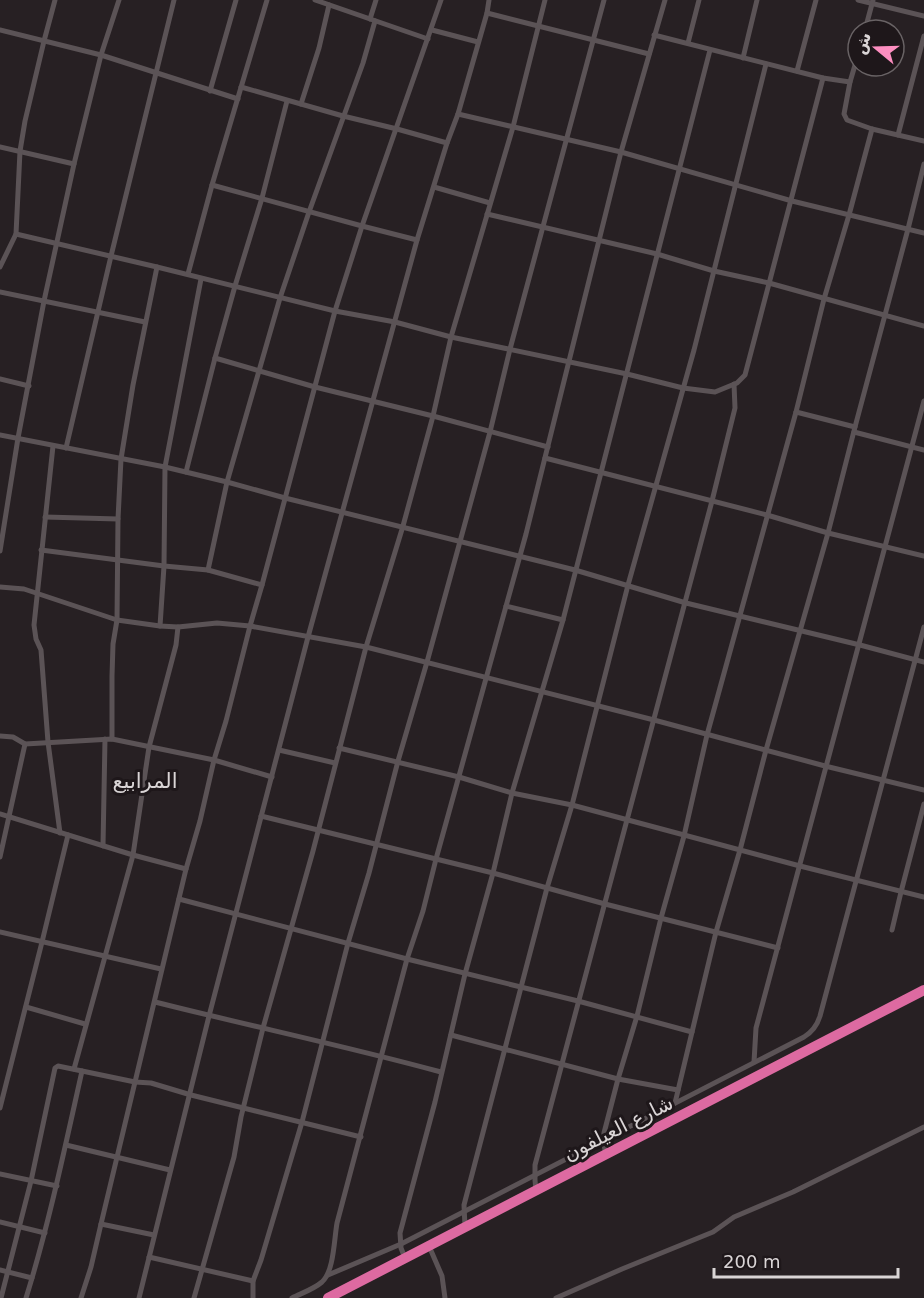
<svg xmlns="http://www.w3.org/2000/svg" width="924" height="1298" font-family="'DejaVu Sans',Cairo,sans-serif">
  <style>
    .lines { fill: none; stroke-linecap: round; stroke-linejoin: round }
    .street { stroke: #5b5356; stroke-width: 5 }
    .highway { stroke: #dd6aa1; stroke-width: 10 }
    .labels { text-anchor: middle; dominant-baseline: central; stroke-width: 6; stroke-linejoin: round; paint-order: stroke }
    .street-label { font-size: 20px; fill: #dad5d6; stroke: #1e171a }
    .neighbourhood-label { font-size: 21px; fill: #dad5d6; stroke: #1e171a }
  </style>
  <rect width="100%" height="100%" fill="#272023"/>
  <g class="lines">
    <g class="street">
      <polyline points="315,0 428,39"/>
      <polyline points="858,0 924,16"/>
      <polyline points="487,13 649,54"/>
      <polyline points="370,19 376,0"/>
      <polyline points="0,30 101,55 238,99"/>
      <polyline points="432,30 478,42"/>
      <polyline points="865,30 873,0"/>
      <polyline points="654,35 823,78 850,82"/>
      <polyline points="688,43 699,0"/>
      <polyline points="858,55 850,82 844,114 847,120 872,129 924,141"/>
      <polyline points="743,58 757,0"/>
      <polyline points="797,71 816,0"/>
      <polyline points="241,87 343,116 397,129 447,143"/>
      <polyline points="210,91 236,0"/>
      <polyline points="301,104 319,48 329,5"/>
      <polyline points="458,114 621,152 792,201 924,233"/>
      <polyline points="898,135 924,36"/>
      <polyline points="0,147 74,164"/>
      <polyline points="212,185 362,226 417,240"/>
      <polyline points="434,187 490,203"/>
      <polyline points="487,214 657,254 714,271 769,283 924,326"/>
      <polyline points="16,234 157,267 335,311 395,322 451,337 627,374 683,388 715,392 737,383 745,375 823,78"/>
      <polyline points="0,267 16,234 20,151 25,121 44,41 55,0"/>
      <polyline points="188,274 212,185 267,0"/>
      <polyline points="0,292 145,322"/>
      <polyline points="215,358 315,387 433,416 548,447"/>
      <polyline points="0,379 29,386"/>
      <polyline points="796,412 855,427"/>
      <polyline points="854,432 924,450"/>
      <polyline points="0,435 165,467 227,482 285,498 575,570 686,603 860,645 924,662"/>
      <polyline points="53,446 34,625 36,639 41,650 48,742 60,833"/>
      <polyline points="66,448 111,256 174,0"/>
      <polyline points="545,458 767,515 828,533 924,556"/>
      <polyline points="186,472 215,358 235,286 262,198 287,101"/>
      <polyline points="45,517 118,519"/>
      <polyline points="41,550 164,566 208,570 262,585"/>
      <polyline points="0,551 18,438 44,301 74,164 101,55 119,0"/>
      <polyline points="208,570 227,482 280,298 309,212 363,63 375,21"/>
      <polyline points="0,587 24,589 117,620 160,626 178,627 217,623 250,626 366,647 654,720 825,766 924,790"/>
      <polyline points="506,606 563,620"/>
      <polyline points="160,626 164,566 165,467 201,279"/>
      <polyline points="0,736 13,737 25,744 112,739 214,760 272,777"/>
      <polyline points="112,739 112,676 113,644 117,620 118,519 121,459 133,385 157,267"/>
      <polyline points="339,748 459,777 512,793 572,805 800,866 924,897"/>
      <polyline points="279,750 335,763"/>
      <polyline points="0,814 133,855 186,869"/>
      <polyline points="261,816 493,873 605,904 778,948"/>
      <polyline points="103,846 105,739"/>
      <polyline points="0,857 25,744"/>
      <polyline points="179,899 407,959 578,1001 692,1032"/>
      <polyline points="892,930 901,892 924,804"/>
      <polyline points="0,932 161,969"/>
      <path d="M155 1002C250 1026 346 1046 441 1072"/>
      <polyline points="26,1007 85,1024"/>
      <polyline points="451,1035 618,1079 678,1090"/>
      <polyline points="754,1062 756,1028 924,401"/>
      <polyline points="74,1069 133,855 149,747 176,645 178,627"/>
      <polyline points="675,1103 716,932 740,850 766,750 828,533 855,427 908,229 924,164"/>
      <polyline points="0,1108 42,942 68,835"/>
      <polyline points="66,1145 170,1170"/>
      <polyline points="606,1155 603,1140 604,1133 618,1079 637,1016 661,918 684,836 707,735 796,412 824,299 849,215 872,129"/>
      <polyline points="0,1174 57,1186"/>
      <polyline points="536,1191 535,1180 535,1165 712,501 735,408 734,384"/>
      <polyline points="0,1222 45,1233"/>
      <polyline points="101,1224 154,1235"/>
      <polyline points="465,1227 464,1205 547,888 572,805 628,585 694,350 766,64"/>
      <polyline points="429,1246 442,1276 445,1298"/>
      <polyline points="149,1257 253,1281"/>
      <polyline points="405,1258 401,1248 400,1233 435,1102 465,974 493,873 512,793 563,620 710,50"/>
      <polyline points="0,1270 32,1278"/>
      <path d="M328 1275 401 1244 804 1037C812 1032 817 1026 820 1016L924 627"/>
      <polyline points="1,1298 31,1181 55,1068 58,1066 135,1082 151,1083 191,1095 361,1137"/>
      <path d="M26 1298C49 1224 65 1147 82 1071"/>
      <polyline points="81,1298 91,1267 101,1224 186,869 200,821 214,760 226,721 250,626 262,585 335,311 362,226 441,0"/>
      <polyline points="139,1298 209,1016 308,637 417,240 447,143 458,114 487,13 489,0"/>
      <polyline points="194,1298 234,1157 241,1117 263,1028 313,851 366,647 403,526 433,416 451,337 513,127 545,0"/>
      <polyline points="253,1298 253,1281 261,1260 302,1122 348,943 369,873 398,761 427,662 490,432 510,349 604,0"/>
      <path d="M292 1298C302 1293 314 1289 322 1282 334 1271 334 1240 337 1223L407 959 423 911 436 859 526 534 621 152 665 0"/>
      <polyline points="556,1298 622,1269 713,1232 734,1217 793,1192 924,1127"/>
    </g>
    <polyline class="highway" points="328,1298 924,990"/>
  </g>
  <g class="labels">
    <g class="street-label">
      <text transform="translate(618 1128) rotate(-27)">شارع العيلفون</text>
    </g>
    <g class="neighbourhood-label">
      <text x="145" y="781">المرابيع</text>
    </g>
  </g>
  <g transform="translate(876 48) rotate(289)"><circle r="28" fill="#1e171a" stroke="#696365" stroke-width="1.5"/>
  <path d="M0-4.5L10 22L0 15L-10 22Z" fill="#fd8ec0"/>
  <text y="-9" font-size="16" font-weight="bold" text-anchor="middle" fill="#dad5d6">ش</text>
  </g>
  <path d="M714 1268v9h184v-9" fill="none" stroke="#dad5d6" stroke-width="3"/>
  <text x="723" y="1268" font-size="18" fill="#dad5d6" stroke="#1e171a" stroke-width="4.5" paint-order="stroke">200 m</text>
</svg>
